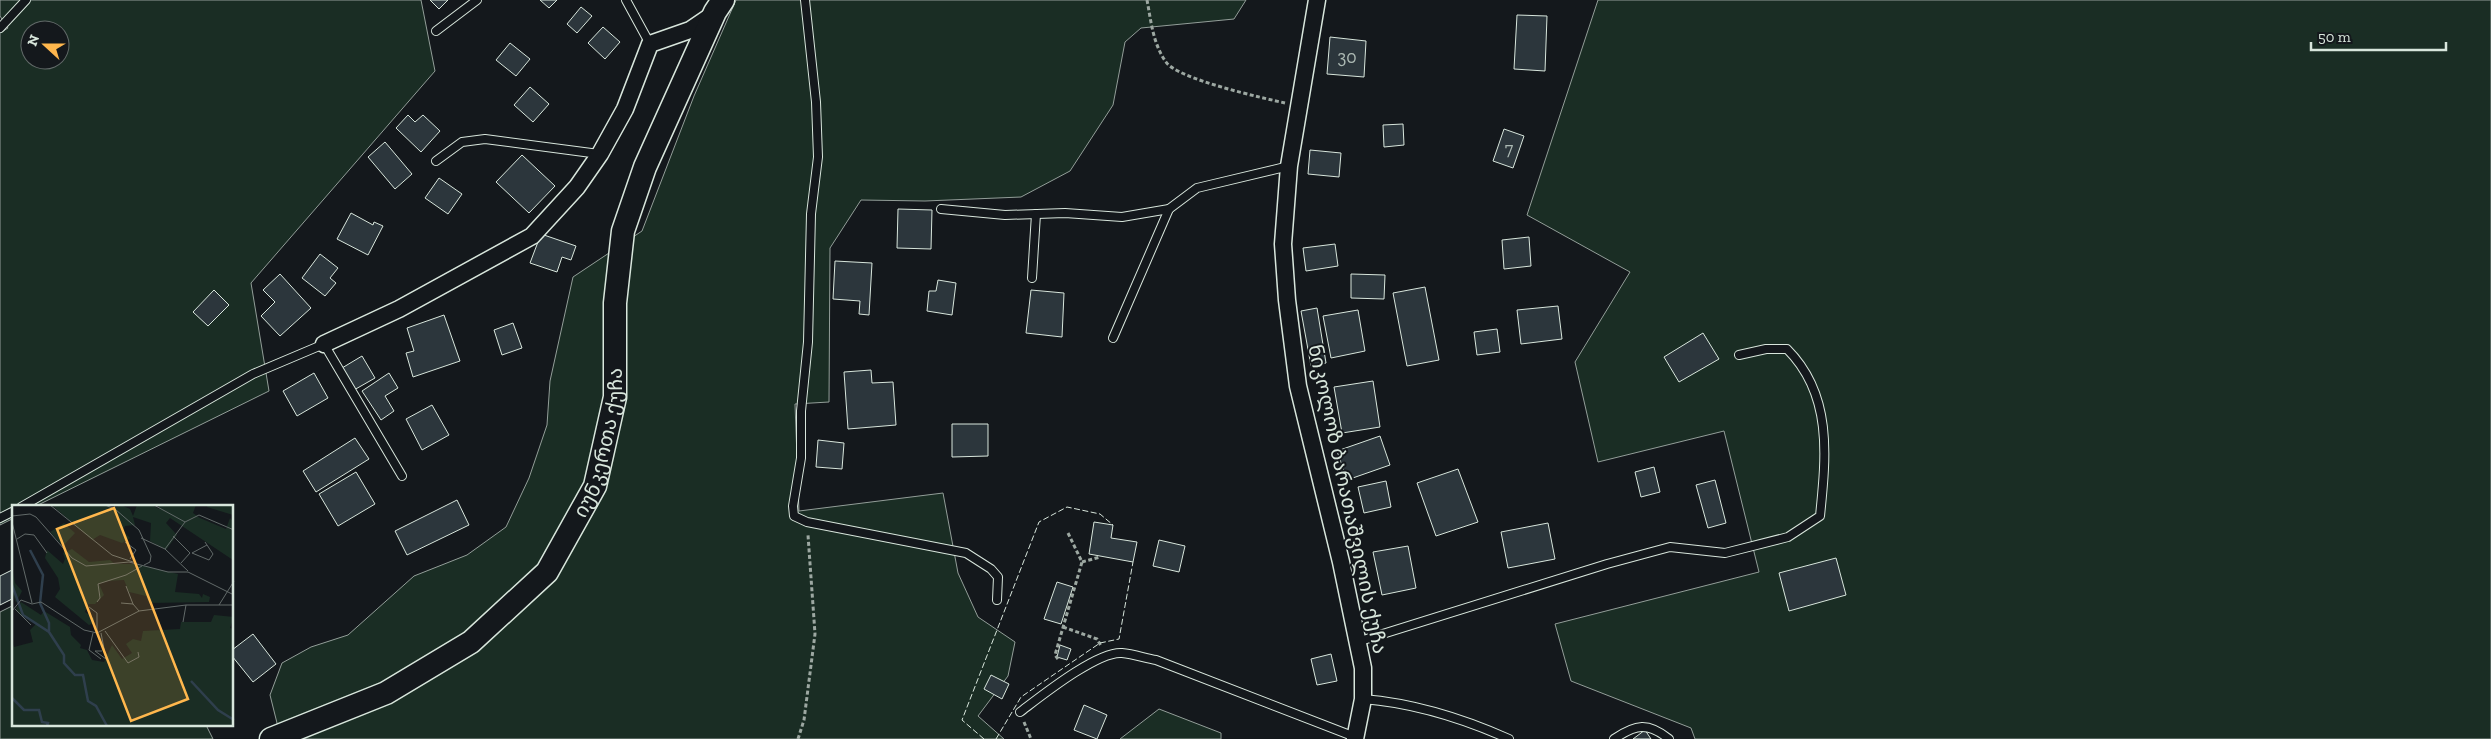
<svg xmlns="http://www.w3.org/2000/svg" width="2491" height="739" font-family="'Zilla Slab','Noto Sans Georgian',serif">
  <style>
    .green { fill: #1a2d24; stroke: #939e99; fill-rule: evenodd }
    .building { fill: #2c363c; stroke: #d8e6dc }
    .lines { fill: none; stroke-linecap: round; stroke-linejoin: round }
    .service-casing { stroke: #d8e6dc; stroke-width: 10 }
    .minor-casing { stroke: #d8e6dc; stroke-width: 19 }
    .secondary-casing { stroke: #d8e6dc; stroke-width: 25 }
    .path { stroke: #9da8a2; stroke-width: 3; stroke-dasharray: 4 2.5; stroke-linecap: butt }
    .service { stroke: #14181c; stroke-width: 8 }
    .minor { stroke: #14181c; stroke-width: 16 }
    .secondary { stroke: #14181c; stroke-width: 22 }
    .fence { stroke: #d8e6dc; stroke-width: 1; stroke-dasharray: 6 2.5; stroke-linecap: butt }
    .labels { text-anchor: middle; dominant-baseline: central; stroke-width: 4; stroke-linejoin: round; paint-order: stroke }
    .number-label { font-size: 18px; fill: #adbab4 }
    .street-label { font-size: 20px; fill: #d8e6dc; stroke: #14181c }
    .inset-river { fill: none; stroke: #2f3f4d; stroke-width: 2.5 }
    .inset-road { fill: none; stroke: #626a69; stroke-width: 1 }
    .view { fill: #ffb74d; fill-opacity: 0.15; stroke: #ffb74d; stroke-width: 2.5 }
    .inset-edge { fill: none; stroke: #d8e6dc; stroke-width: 2.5 }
  </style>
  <rect width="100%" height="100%" fill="#14181c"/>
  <g class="green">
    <path d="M0 0H421L435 71 251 283 269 391 36 506 14 507V518L0 525V33L8 28 0 16ZM30 30H60V60H30Z"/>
    <polygon points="736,0 1246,0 1234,19 1141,28 1125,42 1113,105 1070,171 1021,197 925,201 861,200 830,248 829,402 795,404 799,511 943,493 958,573 978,617 1015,642 1008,676 978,716 1004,739 281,739 270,695 282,663 311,647 348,635 414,576 467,555 506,527 529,478 547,425 550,381 573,277 642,231 694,96"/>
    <polygon points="1598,0 2491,0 2491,739 1695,739 1691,728 1571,681 1555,624 1759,572 1724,431 1598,462 1575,362 1630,272 1527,215"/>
    <polygon points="14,605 14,725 206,725 213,739 0,739 0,612"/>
    <polygon points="1159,709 1221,733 1221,739 1120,739"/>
  </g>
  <g class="building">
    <polygon points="430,0 448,0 439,9"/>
    <polygon points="540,0 557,0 549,8"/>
    <polygon points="581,7 592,16 577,33 567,24"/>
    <polygon points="1517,15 1547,16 1545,71 1514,69"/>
    <polygon points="603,27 620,42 605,59 588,43"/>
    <polygon points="1330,37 1366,41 1364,77 1327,74"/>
    <polygon points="510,43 530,59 516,76 496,60"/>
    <polygon points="530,87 549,104 533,122 514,105"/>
    <polygon points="408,115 415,122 423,115 440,131 421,152 396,128"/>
    <polygon points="1403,124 1404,145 1384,147 1383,125"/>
    <polygon points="1504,129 1524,136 1513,168 1493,161"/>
    <polygon points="385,142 412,174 395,189 368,157"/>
    <polygon points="1310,150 1341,153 1339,177 1308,174"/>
    <polygon points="522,155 555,186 529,213 496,182"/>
    <polygon points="439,178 462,194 448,214 425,198"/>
    <polygon points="898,209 932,210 931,249 897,248"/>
    <polygon points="351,213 373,225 374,222 383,226 368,255 337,239"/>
    <polygon points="541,234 576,246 571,260 562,257 557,272 530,263"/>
    <polygon points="1529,237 1531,266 1504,269 1502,240"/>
    <polygon points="1335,244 1338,266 1306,271 1303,248"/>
    <polygon points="320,254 338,268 330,278 336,283 325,296 302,278"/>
    <polygon points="835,261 872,263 869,315 859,314 860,301 833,299"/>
    <polygon points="280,274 311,308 280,336 261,316 275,302 263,290"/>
    <polygon points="1351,274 1385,275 1384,299 1351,298"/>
    <polygon points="938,280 956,283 952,315 927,311 929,291 936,291"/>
    <polygon points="1425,287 1439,360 1407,366 1393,293"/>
    <polygon points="214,290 229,305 208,326 193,312"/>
    <polygon points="1031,290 1064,293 1062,337 1026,333"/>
    <polygon points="1558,306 1562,339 1521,344 1517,310"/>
    <polygon points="1317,308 1326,363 1311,366 1301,311"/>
    <polygon points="1358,310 1365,351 1331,358 1323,316"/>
    <polygon points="444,315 460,361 413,377 406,353 414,351 407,328"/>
    <polygon points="513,323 522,348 502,355 494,330"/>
    <polygon points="1497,329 1500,352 1477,355 1474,332"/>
    <polygon points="1703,333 1719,359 1679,382 1664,357"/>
    <polygon points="362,356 375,378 354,390 342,368"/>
    <polygon points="871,370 872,383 893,382 896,425 848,429 844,372"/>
    <polygon points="314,373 328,398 297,416 283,391"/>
    <polygon points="389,373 398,388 385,396 394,411 381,420 362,391"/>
    <polygon points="1373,381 1380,427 1342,433 1334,387"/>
    <polygon points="432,405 449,435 422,450 406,419"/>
    <polygon points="952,424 988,424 988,456 952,457"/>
    <polygon points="1380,436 1390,465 1347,480 1337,451"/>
    <polygon points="355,438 369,459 316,492 303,471"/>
    <polygon points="818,440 844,443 842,469 816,467"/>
    <polygon points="1654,467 1660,492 1641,497 1635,472"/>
    <polygon points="1458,469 1478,522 1436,536 1417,483"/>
    <polygon points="356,472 375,504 338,526 319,494"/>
    <polygon points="1715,480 1726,523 1708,528 1696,485"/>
    <polygon points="1386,481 1391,507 1364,513 1358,487"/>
    <polygon points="457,500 469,525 407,555 395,531"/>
    <polygon points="1094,522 1113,525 1111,538 1137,542 1133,562 1089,554"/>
    <polygon points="1548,523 1555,559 1508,568 1501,532"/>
    <polygon points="1159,540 1185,546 1179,572 1153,566"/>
    <polygon points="1408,546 1416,588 1382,595 1373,552"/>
    <polygon points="1836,558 1846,595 1789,611 1779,573"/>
    <polygon points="14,569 14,598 0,605 0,576"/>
    <polygon points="1057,582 1073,587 1061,624 1044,619"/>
    <polygon points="253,634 276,664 253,682 232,656 232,650"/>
    <polygon points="1060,645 1071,649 1067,660 1057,657"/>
    <polygon points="1331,654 1337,681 1317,685 1311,659"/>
    <polygon points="991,675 1009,684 1002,699 984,689"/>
    <polygon points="1084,705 1107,715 1097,739 1074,730"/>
    <polygon points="1645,730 1651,739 1633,739"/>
  </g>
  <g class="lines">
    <g class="service-casing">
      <g id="service">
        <polyline points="626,0 650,44"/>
        <polyline points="805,0 816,102 818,157 811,214 808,342 801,411 801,458 793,506 794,516 807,522 966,553 991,569 998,577 997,600"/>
        <polyline points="0,28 26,0"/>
        <polyline points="436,31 477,0"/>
        <polyline points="436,161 462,142 485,139 599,154"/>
        <polyline points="941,209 1005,215 1065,213 1122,217 1169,209"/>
        <polyline points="1032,278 1036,214"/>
        <polyline points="1113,338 1169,209 1197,188 1289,166"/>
        <polyline points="21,507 253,374 324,344 402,476"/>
        <polyline points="0,518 14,511"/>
        <path d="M1357 642 1607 564 1670 547 1725 553 1788 537 1820 516C1826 457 1833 395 1787 349H1766L1739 355"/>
        <path d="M1363 699C1414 703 1462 718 1509 739"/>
        <path d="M1020 712C1040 697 1097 651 1122 653 1133 654 1145 658 1156 660L1355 737"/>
        <path d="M1614 739C1636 724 1648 722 1669 739"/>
      </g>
    </g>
    <g class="minor-casing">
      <g id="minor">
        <polyline points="1317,0 1289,166 1283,244 1287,300 1298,386 1341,562 1363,668 1363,699 1355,739"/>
        <polyline points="324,344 399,309 532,236 577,187 600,154 625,109 650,44 690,30 715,13"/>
      </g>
    </g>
    <g class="secondary-casing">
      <g id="secondary">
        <path id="s1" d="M271 739 386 693 471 642 547 572 595 486 615 397V303L623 231 645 167 715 12 723 0"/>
      </g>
    </g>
    <g class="path">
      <path d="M1147 0C1151 21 1153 44 1166 62 1177 79 1263 98 1285 103"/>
      <polyline points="1068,533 1082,562"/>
      <polyline points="1082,562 1100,557"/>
      <polyline points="1063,627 1097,639 1101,646"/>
      <polyline points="1058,659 1055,655 1082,562"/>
      <polyline points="1024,722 1031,739"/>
      <polyline points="798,739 804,720 815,634 808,535"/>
    </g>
    <use href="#service" class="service"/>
    <use href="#minor" class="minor"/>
    <use href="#secondary" class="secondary"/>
    <g class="fence">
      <polyline points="984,739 962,720 1039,522 1067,507 1100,514 1113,525"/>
      <polyline points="996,739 1021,697 1100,643 1119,639 1133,562"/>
    </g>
  </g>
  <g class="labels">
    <g class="number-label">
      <text x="1347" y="57">30</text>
      <text x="1509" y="149">7</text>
    </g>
    <g class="street-label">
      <text stroke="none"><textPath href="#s1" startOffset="468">იუნკერთა ქუჩა</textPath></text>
      <text transform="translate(1348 499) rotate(78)">ნიკოლოზ ბარათაშვილის ქუჩა</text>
    </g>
  </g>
  <g transform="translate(12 505)">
    <rect width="221" height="221" fill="#14181c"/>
    <path d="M40 0H95L100 4 109 0 118 4 121 11 125 0H140L147 4V0H184L181 8 188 13 214 24 218 13 221 16V55L158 13 154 18 165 30 154 45 138 36 139 18 121 12 123 20 113 21 111 26 118 33 110 38 88 30 80 35ZM196 0H221V10L195 2ZM52 18 63 28 51 41 38 27ZM60 44 77 57 98 55 103 59H124L166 69 163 87 187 89 190 93 191 89 198 92 197 97 137 98 134 91 117 87 112 75 95 76 87 79 92 90 83 99H76L73 107 82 113V118L77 120 43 92 48 84 46 73 33 53 35 45 51 59 53 54 51 48ZM0 61 3 78 10 86 4 98 0 87ZM9 97 29 110 32 106 58 122 59 130 69 140 68 143 75 145 80 155 92 157 100 140 110 154 120 148 114 139 121 134 129 136 131 126 168 124 169 117H199L202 110 222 112 218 123 222 124 221 221H0V137L2 142 21 137 18 125 24 119 6 108 4 103Z" fill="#1a2d24"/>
    <path class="inset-river" d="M18 45 31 70 28 98 37 118V126M0 80 11 110 37 127 52 150V158L63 170H71L76 196 84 201 95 221M179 176 206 205 222 215M0 193 12 205H27L30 217 36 218 35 221"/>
    <path class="inset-road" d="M38 0 100 50 121 57M93 0 103 4 127 25 139 51 138 57 132 60M142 0 173 17M0 11 18 9 24 12 60 53 74 61 117 57 156 67H176L222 90M0 17 20 98M161 31 178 48 169 58M129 33 153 44 176 66M5 34 13 29 22 30 35 48M113 37 124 45 118 54M153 44 173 17 187 10 222 25M180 48 197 55 201 49 193 37M180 48 195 40M114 81 121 99M85 97 88 93 86 79 114 70 130 61M109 98 121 99 127 106M207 100 222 76M77 102 85 108V128M3 104 19 120M0 106 9 95 20 99 29 97 72 125 85 128 127 106 174 100H222M171 117 174 100M93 126 116 158 127 152 126 147M81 128 77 145 89 154M89 128 94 154 83 146H90"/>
    <path class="view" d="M102 3 176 194 119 216 45 24Z"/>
    <rect width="221" height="221" class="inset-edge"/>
  </g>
  <g transform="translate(45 45) rotate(291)"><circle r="24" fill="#14181c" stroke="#626a69"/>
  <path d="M0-4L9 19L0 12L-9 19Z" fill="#ffb74d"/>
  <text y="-8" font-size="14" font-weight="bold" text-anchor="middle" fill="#d8e6dc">N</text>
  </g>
  <path d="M2311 42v8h135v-8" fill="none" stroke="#d8e6dc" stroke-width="2.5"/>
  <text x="2318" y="42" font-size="15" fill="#d8e6dc" stroke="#14181c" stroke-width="4" paint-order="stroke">50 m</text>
</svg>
